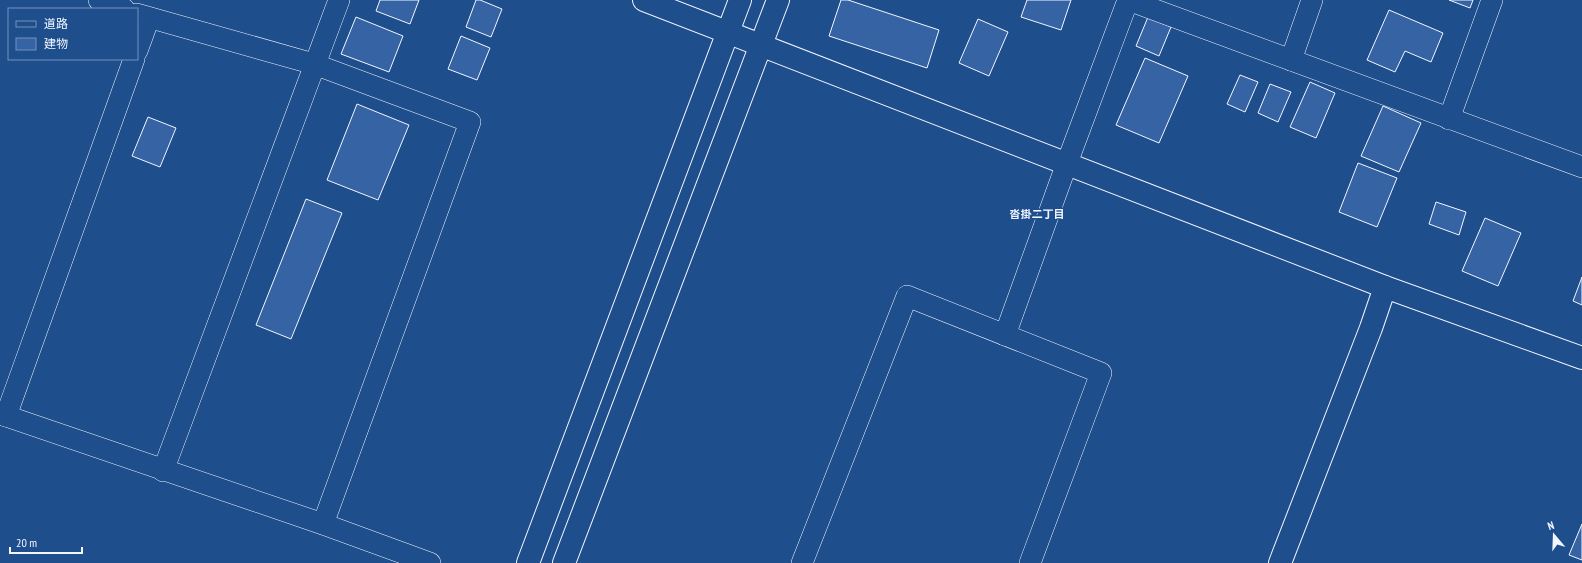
<svg xmlns="http://www.w3.org/2000/svg" width="1582" height="563" font-family="'PT Sans Narrow','Noto Sans JP',sans-serif">
  <style>
    .building { fill: #3563a3; stroke: #f2f6ff }
    .lines { fill: none; stroke-linecap: round; stroke-linejoin: round }
    .street-casing { stroke: #f2f6ff; stroke-width: 22 }
    .secondary-casing { stroke: #f2f6ff; stroke-width: 24 }
    .street { stroke: #1f4e8c; stroke-width: 21 }
    .secondary { stroke: #1f4e8c; stroke-width: 22 }
    .labels { text-anchor: middle; dominant-baseline: central; stroke-width: 3; stroke-linejoin: round; paint-order: stroke }
    .neighbourhood-label { font-size: 11px; font-weight: bold; fill: #f2f6ff; stroke: #1f4e8c }
  </style>
  <rect width="100%" height="100%" fill="#1f4e8c"/>
  <g class="building">
    <polygon points="380,0 419,0 410,24 376,11"/>
    <polygon points="476,0 480,0 502,9 491,37 466,27"/>
    <polygon points="841,0 848,0 939,30 927,68 829,36"/>
    <polygon points="1027,0 1071,0 1061,30 1021,17"/>
    <polygon points="1449,0 1473,0 1470,8"/>
    <polygon points="1389,10 1443,33 1431,62 1405,51 1395,72 1367,60"/>
    <polygon points="356,17 403,36 389,72 341,54"/>
    <polygon points="1148,17 1171,27 1159,56 1136,46"/>
    <polygon points="978,19 1008,32 989,76 959,63"/>
    <polygon points="461,36 490,48 477,80 448,69"/>
    <polygon points="1145,58 1188,76 1159,143 1116,125"/>
    <polygon points="1240,75 1258,82 1245,112 1227,104"/>
    <polygon points="1310,82 1335,93 1316,138 1290,127"/>
    <polygon points="1270,84 1291,92 1278,122 1258,113"/>
    <polygon points="357,104 409,125 378,200 327,180"/>
    <polygon points="1383,106 1421,123 1399,172 1361,156"/>
    <polygon points="148,117 176,128 160,167 132,156"/>
    <polygon points="1358,163 1397,178 1377,227 1339,212"/>
    <polygon points="306,199 342,213 291,339 256,325"/>
    <polygon points="1436,202 1466,212 1459,235 1429,224"/>
    <polygon points="1485,218 1521,233 1498,286 1462,271"/>
    <polygon points="1582,277 1582,305 1573,301"/>
    <polygon points="1582,524 1582,560 1569,555"/>
  </g>
  <g class="lines">
    <g class="street-casing">
      <g id="street">
        <polyline points="99,0 124,9"/>
        <polyline points="1128,0 1582,167"/>
        <polyline points="137,14 314,64 470,122 323,524"/>
        <polyline points="137,51 149,18"/>
        <polyline points="1291,60 1312,0"/>
        <polyline points="1449,119 1492,0"/>
        <polyline points="1005,335 1067,163 1128,0"/>
        <polyline points="0,414 323,524 430,563"/>
        <polyline points="6,416 134,59"/>
        <polyline points="163,471 339,0"/>
        <polyline points="802,563 907,296 1101,373 1030,563"/>
      </g>
    </g>
    <g class="secondary-casing">
      <g id="secondary">
        <polyline points="644,0 1385,287 1582,358"/>
        <polyline points="528,563 740,0"/>
        <polyline points="564,563 778,0"/>
        <polyline points="1280,563 1371,328 1385,287"/>
      </g>
    </g>
    <use href="#street" class="street"/>
    <use href="#secondary" class="secondary"/>
  </g>
  <g class="labels">
    <g class="neighbourhood-label">
      <text x="1037" y="214">沓掛二丁目</text>
    </g>
  </g>
  <rect x="8" y="8" width="130" height="52" fill="#1f4e8c" stroke="#7391ba"/>
  <rect x="16" y="21" width="20" height="6" fill="#1f4e8c" stroke="#7391ba"/>
  <text x="44" y="28" font-size="12" fill="#f2f6ff">道路</text>
  <rect x="16" y="38" width="20" height="12" fill="#3563a3" stroke="#7391ba"/>
  <text x="44" y="48" font-size="12" fill="#f2f6ff">建物</text>
  <g transform="translate(1554 535) rotate(341)" stroke="#1f4e8c" stroke-width="3" paint-order="stroke">
  <path d="M0-3L7 15L0 10L-7 15Z" fill="#f2f6ff"/>
  <text y="-6" font-size="11" font-weight="bold" text-anchor="middle" fill="#f2f6ff">N</text>
  </g>
  <path d="M10 547v6h72v-6" fill="none" stroke="#f2f6ff" stroke-width="2"/>
  <text x="16" y="547" font-size="12" fill="#f2f6ff" stroke="#1f4e8c" stroke-width="3" paint-order="stroke">20 m</text>
</svg>
